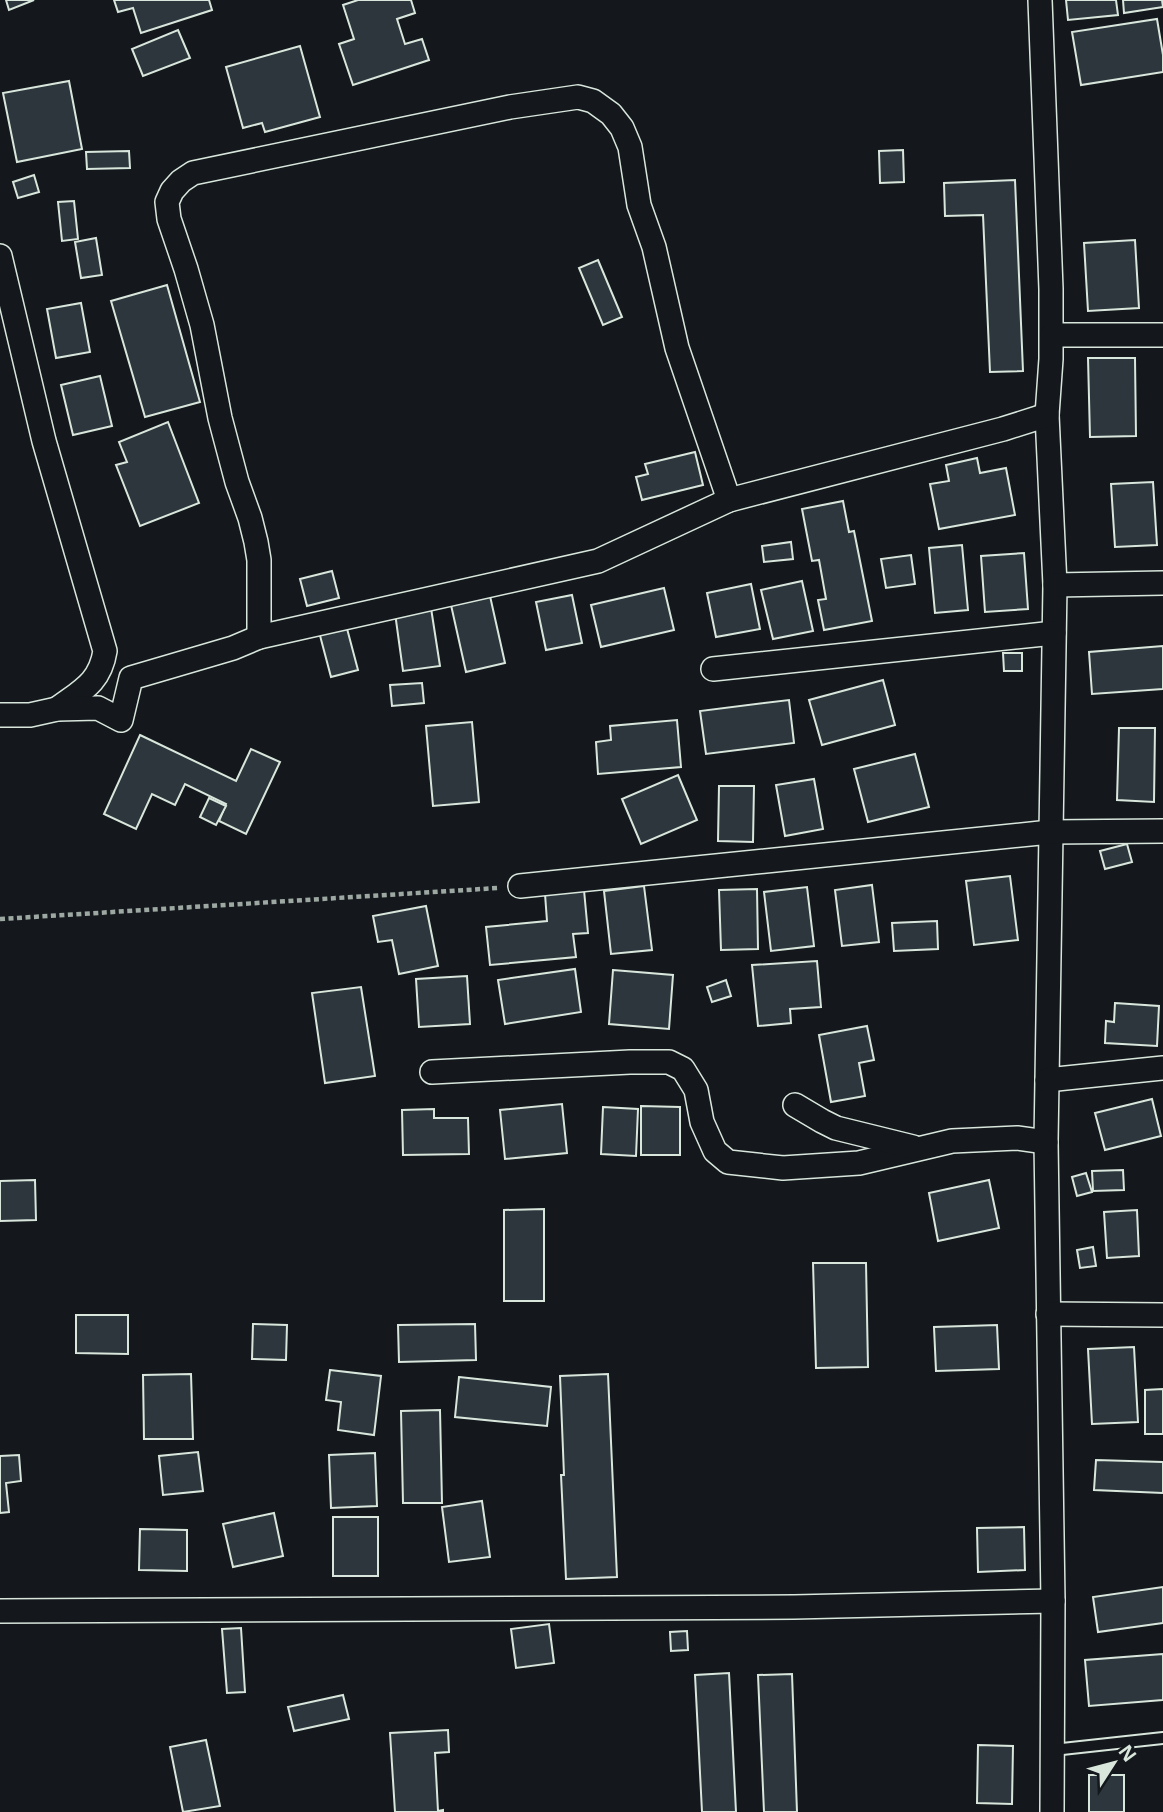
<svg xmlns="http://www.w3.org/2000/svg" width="1163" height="1812" font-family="'Noto Sans',sans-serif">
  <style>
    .building { fill: #2c363c; stroke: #d8e6dc; stroke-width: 2 }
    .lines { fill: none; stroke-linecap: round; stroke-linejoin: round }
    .lane-casing { stroke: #d8e6dc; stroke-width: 14 }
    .street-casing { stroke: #d8e6dc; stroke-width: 26 }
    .path { stroke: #9da8a2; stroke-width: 4.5; stroke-dasharray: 5 3.5; stroke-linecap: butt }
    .lane { stroke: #14181c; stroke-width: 10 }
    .street { stroke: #14181c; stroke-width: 23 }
  </style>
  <rect width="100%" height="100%" fill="#14181c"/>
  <g class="building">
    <polygon points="6,0 34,0 9,10"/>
    <polygon points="114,0 209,0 212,10 141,33 133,8 118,12"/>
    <polygon points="358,0 411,0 415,13 397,19 405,44 422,39 429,60 353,85 339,44 354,39 343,5"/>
    <polygon points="1066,0 1116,0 1118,15 1068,20"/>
    <polygon points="1123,0 1162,0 1163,7 1124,13"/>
    <polygon points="1157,19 1163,55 1163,72 1081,85 1072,32"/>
    <polygon points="178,30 190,58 143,76 132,49"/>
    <polygon points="300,46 320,117 265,132 262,123 243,128 226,67"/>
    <polygon points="69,81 82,149 17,162 3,93"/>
    <polygon points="903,150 904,182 880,183 879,151"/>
    <polygon points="129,151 130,168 87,169 86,152"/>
    <polygon points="34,175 39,192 18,198 13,182"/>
    <polygon points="1015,180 1023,371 990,372 983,215 945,216 944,183"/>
    <polygon points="74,201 78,239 62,241 58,202"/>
    <polygon points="96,238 102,275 81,278 75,242"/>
    <polygon points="1135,240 1139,308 1088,311 1084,243"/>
    <polygon points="598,260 622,317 603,325 579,268"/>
    <polygon points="167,285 200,402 145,417 111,301"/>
    <polygon points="81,303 90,352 56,358 47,309"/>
    <polygon points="1088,358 1135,358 1136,436 1090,437"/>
    <polygon points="100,376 112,426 73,435 61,385"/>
    <polygon points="168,422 199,503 140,526 116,465 127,462 119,442"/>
    <polygon points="695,452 703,485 642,500 636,477 648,474 645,464"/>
    <polygon points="977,458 980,473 1006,468 1015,515 939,529 930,484 949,481 946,465"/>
    <polygon points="1153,482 1157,545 1115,547 1111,484"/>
    <polygon points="843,501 849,532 854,531 872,621 824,630 818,600 826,599 819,560 812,561 802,509"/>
    <polygon points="791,542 793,559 764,562 762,546"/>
    <polygon points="962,545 968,610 935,613 929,548"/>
    <polygon points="1024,553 1028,609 985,612 981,556"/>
    <polygon points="911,555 915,584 886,588 881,559"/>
    <polygon points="332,571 339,598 307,606 300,579"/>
    <polygon points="802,581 813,631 773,639 761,590"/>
    <polygon points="751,584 760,629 716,637 707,593"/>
    <polygon points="664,588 674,630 601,647 591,605"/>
    <polygon points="572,595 582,643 546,650 536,602"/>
    <polygon points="490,596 505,663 466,672 451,605"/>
    <polygon points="431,608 440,666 403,671 395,613"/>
    <polygon points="345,621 358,670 331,677 318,628"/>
    <polygon points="1163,646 1163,689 1092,694 1089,652"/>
    <polygon points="1003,653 1022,653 1022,671 1004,671"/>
    <polygon points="883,680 895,725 822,745 809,700"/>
    <polygon points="422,683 424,703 392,706 390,685"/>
    <polygon points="789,700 794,743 706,754 700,711"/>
    <polygon points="677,720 681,767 598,774 596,742 611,740 610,726"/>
    <polygon points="472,722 479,802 433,806 426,726"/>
    <polygon points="1119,728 1155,728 1154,802 1117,800"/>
    <polygon points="140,735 236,781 251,749 280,762 246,834 219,821 226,804 185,784 175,805 152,794 136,829 104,814"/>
    <polygon points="915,754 929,807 868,822 854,769"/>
    <polygon points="678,775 697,820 641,844 622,799"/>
    <polygon points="814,779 823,829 785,836 776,785"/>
    <polygon points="719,786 754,786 753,842 718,841"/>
    <polygon points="209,798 226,806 216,825 200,817"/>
    <polygon points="1127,844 1132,862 1105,869 1100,851"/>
    <polygon points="1010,876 1018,940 974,945 966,881"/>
    <polygon points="872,885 879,942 842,946 835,890"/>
    <polygon points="644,886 652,950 611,954 604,891"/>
    <polygon points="807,887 814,946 771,951 764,892"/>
    <polygon points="757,889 758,949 721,950 719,890"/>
    <polygon points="584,890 588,933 573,934 576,957 490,965 486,927 547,921 545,894"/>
    <polygon points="426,906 438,966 399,974 392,940 378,942 373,916"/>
    <polygon points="937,921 938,949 894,951 892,923"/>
    <polygon points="817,961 821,1007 790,1009 791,1023 758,1026 752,965"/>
    <polygon points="575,969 581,1012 505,1024 498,980"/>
    <polygon points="613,970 673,975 669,1029 609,1024"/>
    <polygon points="467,976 470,1024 419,1027 416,979"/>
    <polygon points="726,980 731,996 712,1002 707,987"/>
    <polygon points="361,987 375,1076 325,1083 312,993"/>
    <polygon points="1115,1003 1159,1006 1157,1046 1105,1043 1106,1021 1114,1022"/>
    <polygon points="867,1026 874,1060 859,1063 865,1096 831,1102 819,1035"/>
    <polygon points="1152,1099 1161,1136 1105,1150 1095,1113"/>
    <polygon points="562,1104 567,1153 505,1159 500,1110"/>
    <polygon points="641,1106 680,1107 680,1155 641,1155"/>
    <polygon points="603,1107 638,1109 636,1156 601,1154"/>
    <polygon points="434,1109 434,1118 468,1118 469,1154 403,1155 402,1110"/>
    <polygon points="1123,1170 1124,1190 1093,1191 1092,1171"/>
    <polygon points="1086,1173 1092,1192 1077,1196 1072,1177"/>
    <polygon points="35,1180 36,1220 0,1221 0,1181"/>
    <polygon points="989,1180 999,1228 938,1241 929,1193"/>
    <polygon points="544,1209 544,1301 504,1301 504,1210"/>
    <polygon points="1137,1210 1139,1256 1107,1258 1104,1212"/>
    <polygon points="1093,1247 1096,1266 1080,1268 1077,1250"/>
    <polygon points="813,1263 866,1263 868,1367 816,1368"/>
    <polygon points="76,1315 128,1315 128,1354 76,1353"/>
    <polygon points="253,1324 287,1325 286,1360 252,1359"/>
    <polygon points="475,1324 476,1360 399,1362 398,1325"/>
    <polygon points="997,1325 999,1369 936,1371 934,1327"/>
    <polygon points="1134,1347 1138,1422 1092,1424 1088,1349"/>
    <polygon points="330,1370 381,1376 374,1435 338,1430 341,1402 326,1400"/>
    <polygon points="191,1374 193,1439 144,1439 143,1375"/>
    <polygon points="608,1374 617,1577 566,1579 561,1475 564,1475 560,1376"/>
    <polygon points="459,1377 551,1387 547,1426 455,1417"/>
    <polygon points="1163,1389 1163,1434 1145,1434 1145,1390"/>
    <polygon points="440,1410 442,1503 403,1503 401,1411"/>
    <polygon points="198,1452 203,1491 163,1495 159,1456"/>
    <polygon points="375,1453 377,1506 331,1508 329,1455"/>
    <polygon points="19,1455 21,1481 6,1483 9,1512 0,1513 0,1456"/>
    <polygon points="1096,1460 1163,1462 1163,1493 1094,1490"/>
    <polygon points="482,1501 490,1557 449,1562 442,1507"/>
    <polygon points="274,1513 283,1556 233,1567 223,1524"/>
    <rect x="333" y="1517" width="45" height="59"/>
    <polygon points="1024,1527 1025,1570 978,1572 977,1528"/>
    <polygon points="140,1529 187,1530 187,1571 139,1570"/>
    <polygon points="1163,1587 1163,1623 1098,1632 1093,1597"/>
    <polygon points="549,1624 554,1663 516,1668 511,1629"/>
    <polygon points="241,1628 245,1692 227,1693 222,1629"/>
    <polygon points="687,1631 688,1650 671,1651 670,1632"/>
    <polygon points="1163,1654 1163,1700 1089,1706 1085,1660"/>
    <polygon points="729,1673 736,1812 702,1812 695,1675"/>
    <polygon points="792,1674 797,1812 764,1812 758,1675"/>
    <polygon points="343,1695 349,1719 294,1731 288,1707"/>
    <polygon points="448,1730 449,1752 435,1753 438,1811 443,1810 443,1812 395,1812 390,1733"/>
    <polygon points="206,1740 220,1806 183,1812 170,1747"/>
    <polygon points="978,1745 1013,1746 1012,1804 977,1803"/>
    <rect x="1089" y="1775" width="35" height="37"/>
  </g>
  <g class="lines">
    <g class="lane-casing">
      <polyline id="lane" points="1053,1750 1163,1738"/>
    </g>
    <g class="street-casing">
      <g id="street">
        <polyline points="1040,0 1051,289 1051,359 1047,415 1055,585 1046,1142 1053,1601 1052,1812"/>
        <path d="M0 256 44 441 105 651C100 683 81 691 57 709"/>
        <polyline points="1052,335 1163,335"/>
        <polyline points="1055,585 1163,583"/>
        <polyline points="259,637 259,560 256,542 250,518 237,482 220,418 202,325 186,269 169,219 167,202 172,191 181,181 193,173 510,107 578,97 593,101 611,114 622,128 630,147 639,205 654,247 677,348 729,500"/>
        <polyline points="713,669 1054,633"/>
        <polyline points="0,715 30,715 57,709 98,708 121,720 131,678 233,648 259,637 598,561 729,500 1003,429 1047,415"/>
        <polyline points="520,886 1050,832 1163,831"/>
        <polyline points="432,1072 630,1062 669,1062 683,1069 696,1090 702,1122 715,1151 728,1162 783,1168 859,1163 952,1141 1017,1138 1046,1142"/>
        <polyline points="1047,1080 1163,1068"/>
        <polyline points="795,1105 822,1121 836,1128 913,1147"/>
        <polyline points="1048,1314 1163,1315"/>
        <polyline points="0,1611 794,1607 1053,1601"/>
      </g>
    </g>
    <polyline class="path" points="0,919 498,888"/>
    <use href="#lane" class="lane"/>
    <use href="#street" class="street"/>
  </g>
  <g transform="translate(1114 1763) rotate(54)" stroke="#14181c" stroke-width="5" paint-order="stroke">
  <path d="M0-5L12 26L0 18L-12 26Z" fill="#d8e6dc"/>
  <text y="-10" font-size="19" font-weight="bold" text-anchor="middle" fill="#d8e6dc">N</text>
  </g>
</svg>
